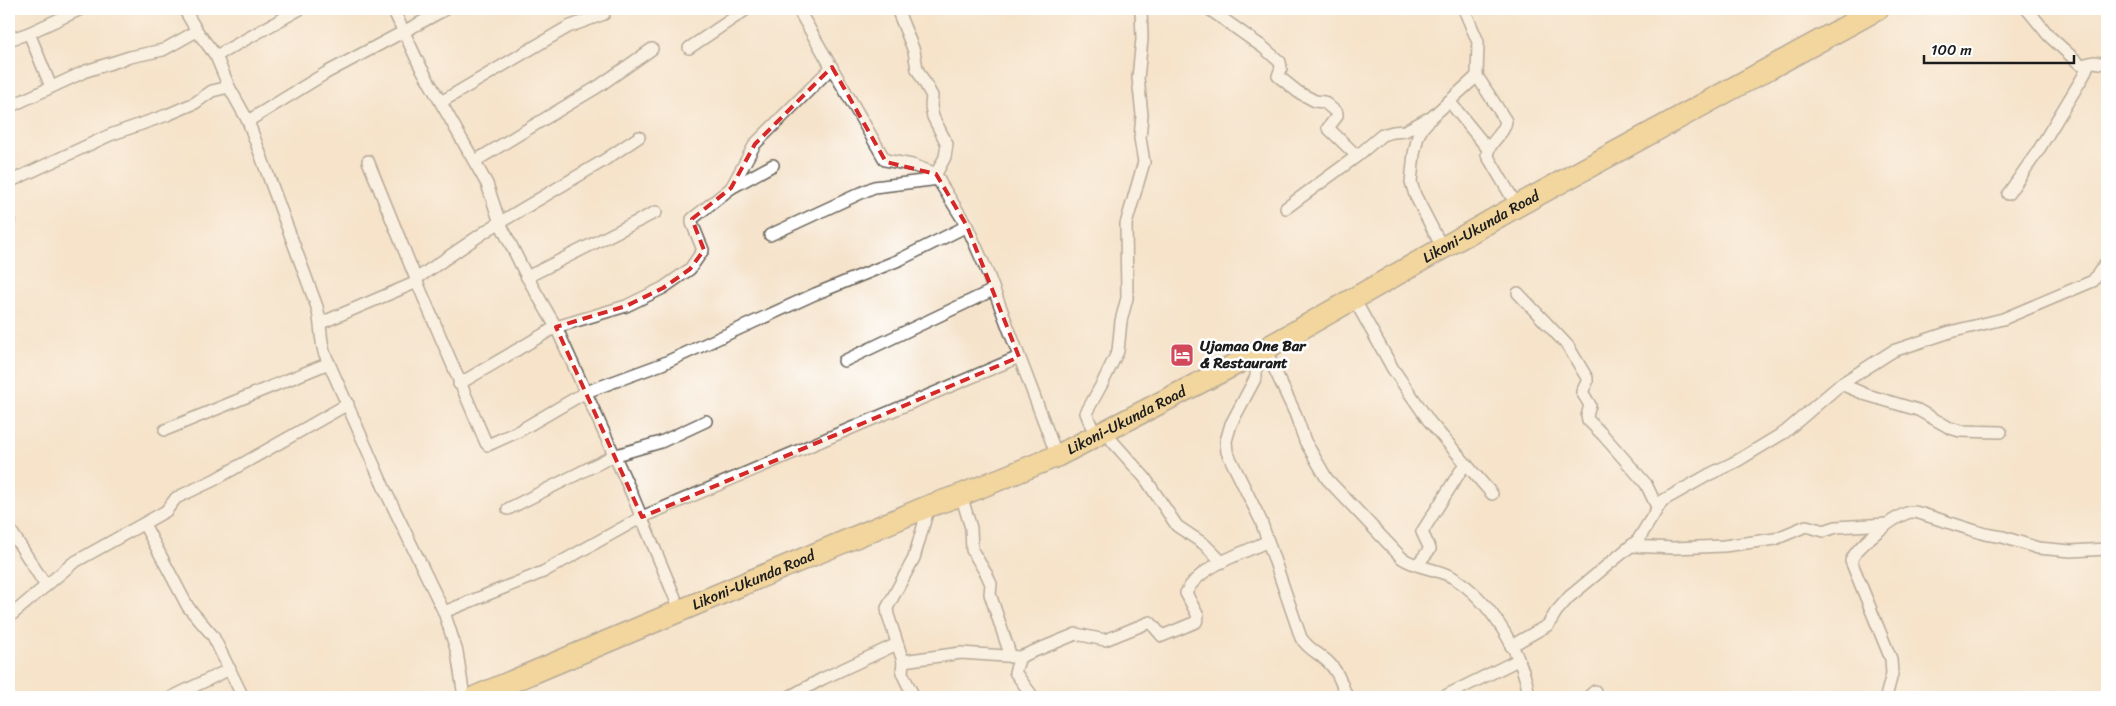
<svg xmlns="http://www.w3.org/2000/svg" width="2116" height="706" font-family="Sriracha,sans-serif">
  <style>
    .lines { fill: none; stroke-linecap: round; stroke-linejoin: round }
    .street-casing { stroke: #686259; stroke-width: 14 }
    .highway-casing { stroke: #686259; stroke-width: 24 }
    .street { stroke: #fff; stroke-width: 11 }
    .highway { stroke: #edc569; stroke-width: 21 }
    .marked { fill: none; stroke: #d62828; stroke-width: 4; stroke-dasharray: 10 6; stroke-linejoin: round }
    .labels { text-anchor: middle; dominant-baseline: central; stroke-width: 5; stroke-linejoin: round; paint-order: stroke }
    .street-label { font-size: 15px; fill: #1c1c1c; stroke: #fff }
    .poi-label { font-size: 15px; font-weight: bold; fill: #1c1c1c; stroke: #fff; text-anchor: start }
  </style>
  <rect width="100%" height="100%" fill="#fff"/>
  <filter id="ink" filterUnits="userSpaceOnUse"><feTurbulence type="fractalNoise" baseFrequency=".02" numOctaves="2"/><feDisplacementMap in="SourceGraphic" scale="10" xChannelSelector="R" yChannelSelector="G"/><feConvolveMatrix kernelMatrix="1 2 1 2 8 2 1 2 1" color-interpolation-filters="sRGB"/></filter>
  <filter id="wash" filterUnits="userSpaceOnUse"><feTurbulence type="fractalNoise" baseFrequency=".0096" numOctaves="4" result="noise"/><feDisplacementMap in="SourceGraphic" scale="20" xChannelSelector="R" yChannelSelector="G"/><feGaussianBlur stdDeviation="1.12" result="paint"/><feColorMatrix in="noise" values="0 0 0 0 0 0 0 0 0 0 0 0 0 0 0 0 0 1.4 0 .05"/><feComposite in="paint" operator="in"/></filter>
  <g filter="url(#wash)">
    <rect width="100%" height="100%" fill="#f5e3cb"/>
  </g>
  <g filter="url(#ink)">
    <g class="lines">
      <g class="street-casing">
        <g id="street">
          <path d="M184 9 197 31 216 56 229 87 248 121 317 307C321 322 320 337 324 352L385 490 444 612 457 652 464 697"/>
          <polyline points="393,9 419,64 487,184 500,223 527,277 556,327 631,492 681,612"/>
          <polyline points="798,9 885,160 912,165 934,173 967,226 986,269 1057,456"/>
          <polyline points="897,9 914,51 917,69 932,96 931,106 933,117 947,144 945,157 936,174"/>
          <polyline points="1209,9 1264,48 1280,62 1281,68 1278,76 1298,92 1315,101 1324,102 1337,113 1337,116 1328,128 1357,156"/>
          <path d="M1464 9 1478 42 1477 76 1506 121C1505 134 1489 141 1487 155L1517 206"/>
          <polyline points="2027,9 2049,36 2081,65 2094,62 2107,64"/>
          <polyline points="29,33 51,87"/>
          <polyline points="9,40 29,33 81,9"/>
          <polyline points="689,48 747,9"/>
          <polyline points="216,56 300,9"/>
          <polyline points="1449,101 1488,149"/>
          <polyline points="441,102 568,27 604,14"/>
          <polyline points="9,107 86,71 130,57 163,50 197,31"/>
          <polyline points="248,121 326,73 446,9"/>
          <polyline points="368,161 416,279"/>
          <polyline points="475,161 599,86 652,49"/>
          <polyline points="9,182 110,135 167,115 195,103 212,91 229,87"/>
          <polyline points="731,188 755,144 832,67"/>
          <polyline points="2008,194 2038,151 2084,75 2088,65"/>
          <polyline points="1286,208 1357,156 1382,135 1393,132 1405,131 1427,119"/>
          <polyline points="9,221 9,220"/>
          <polyline points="770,235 874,187 939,179"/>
          <polyline points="1443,249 1415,195 1411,182 1414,154 1418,136 1423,127 1433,116 1477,76"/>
          <polyline points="527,277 656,212"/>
          <polyline points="417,282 486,443 488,445 519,431 586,392 662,364 815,294 899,260 967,226"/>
          <polyline points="1518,293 1568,346 1587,378 1587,382 1582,392 1590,405 1587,416 1588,420 1603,435 1646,484 1657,507"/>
          <polyline points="1353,297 1393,369 1429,421 1492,494"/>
          <polyline points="321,323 417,282 416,279 489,229 603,161 639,137"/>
          <path d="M1265 349 1295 413 1305 441 1327 479 1402 558C1416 568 1435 568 1452 577 1489 598 1524 655 1529 697"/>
          <path d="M1252 355 1256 367V377L1231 424 1226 441 1227 452 1261 521 1301 638C1310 651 1318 652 1328 662 1338 671 1342 685 1347 697"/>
          <polyline points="844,361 993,290"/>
          <polyline points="459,384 556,327 626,306 663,288 690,269 703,250 692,223 692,219 731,188 773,165"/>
          <polyline points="1841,384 1867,395 1918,410 1950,428 1960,431 2001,432"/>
          <polyline points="165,430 329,363"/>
          <polyline points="1106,431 1113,442 1145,478 1177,526 1204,544 1222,562"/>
          <polyline points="1096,437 1086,413 1103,382 1118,351 1121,321 1127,298 1126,224 1144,162 1140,138 1142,115 1138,78 1142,39 1141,9"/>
          <polyline points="961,495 971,528 972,550 987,575 991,584 990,594 1011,657"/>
          <polyline points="508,509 613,456 661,442 706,421"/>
          <polyline points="144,524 188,607 213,636 243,697"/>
          <polyline points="9,528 46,586"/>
          <polyline points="1632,546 1673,548 1724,546 1775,539 1806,526 1824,531 1836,527 1887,524"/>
          <polyline points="1417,565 1430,549 1422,532 1465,464"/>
          <polyline points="444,612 543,572 642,517 1019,357"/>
          <polyline points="9,617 73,563 166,511 176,498 214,480 348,404"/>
          <polyline points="1511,646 1548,625 1556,612 1569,597 1638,540 1662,501 1710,474 1737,461 1785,432 1841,384 1893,351 1950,332 2003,319 2093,281 2107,261"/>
          <polyline points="1020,657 1015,672 1033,697"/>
          <path d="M903 661 961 653 1020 657 1076 634 1105 640 1150 622 1162 636 1196 622 1198 616 1186 593C1198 566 1242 554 1268 541"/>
          <polyline points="172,697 230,669"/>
          <polyline points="789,697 822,679 897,644"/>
          <polyline points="914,697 902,673 903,661 888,615 887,608 914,558 929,506"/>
          <polyline points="1443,697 1518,660"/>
          <polyline points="1588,697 1595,691"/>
          <path d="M1886 697 1892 674 1891 659 1851 561C1857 546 1891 519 1907 513 1911 511 1915 512 1919 513L1985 534 2003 537 2038 548 2071 551 2107 549"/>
        </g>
      </g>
      <g class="highway-casing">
        <g id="highway">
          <path id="s1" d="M475 697 929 506 961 495 1057 456 1265 349 1517 206 1878 9"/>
        </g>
      </g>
      <use href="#street" class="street"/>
      <use href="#highway" class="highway"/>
    </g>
  </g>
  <path d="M0 0H2116V706H0ZM832 67 886 162 936 174 967 226 1019 357 642 517 556 327 626 306 663 288 690 269 704 250 692 219 731 188 755 144Z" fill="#f5e3cb" fill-opacity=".55" fill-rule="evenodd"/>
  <path class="marked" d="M832 67 886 162 936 174 967 226 1019 357 642 517 556 327 626 306 663 288 690 269 704 250 692 219 731 188 755 144Z"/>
  <defs>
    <g id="hotel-square" transform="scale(1.25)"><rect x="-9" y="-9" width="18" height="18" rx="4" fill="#d1495b" stroke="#fff"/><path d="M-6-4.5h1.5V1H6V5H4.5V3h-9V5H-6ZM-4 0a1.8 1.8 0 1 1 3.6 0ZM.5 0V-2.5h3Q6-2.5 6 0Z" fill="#fff"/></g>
  </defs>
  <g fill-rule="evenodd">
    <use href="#hotel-square" x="1182" y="355"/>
  </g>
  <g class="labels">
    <g class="street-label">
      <text stroke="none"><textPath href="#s1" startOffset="1112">Likoni-Ukunda Road</textPath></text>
      <text stroke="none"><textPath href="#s1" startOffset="708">Likoni-Ukunda Road</textPath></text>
      <text stroke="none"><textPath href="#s1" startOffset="302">Likoni-Ukunda Road</textPath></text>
    </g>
    <g class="poi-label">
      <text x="1200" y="346">Ujamaa One Bar<tspan x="1200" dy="17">&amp; Restaurant</tspan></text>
    </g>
  </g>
  <rect width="2116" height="706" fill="none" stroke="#fff" stroke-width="30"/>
  <path d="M1924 55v8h150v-8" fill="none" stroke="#1c1c1c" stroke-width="2.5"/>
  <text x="1931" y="55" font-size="15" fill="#1c1c1c" stroke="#ffffff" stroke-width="4" paint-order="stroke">100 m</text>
</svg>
